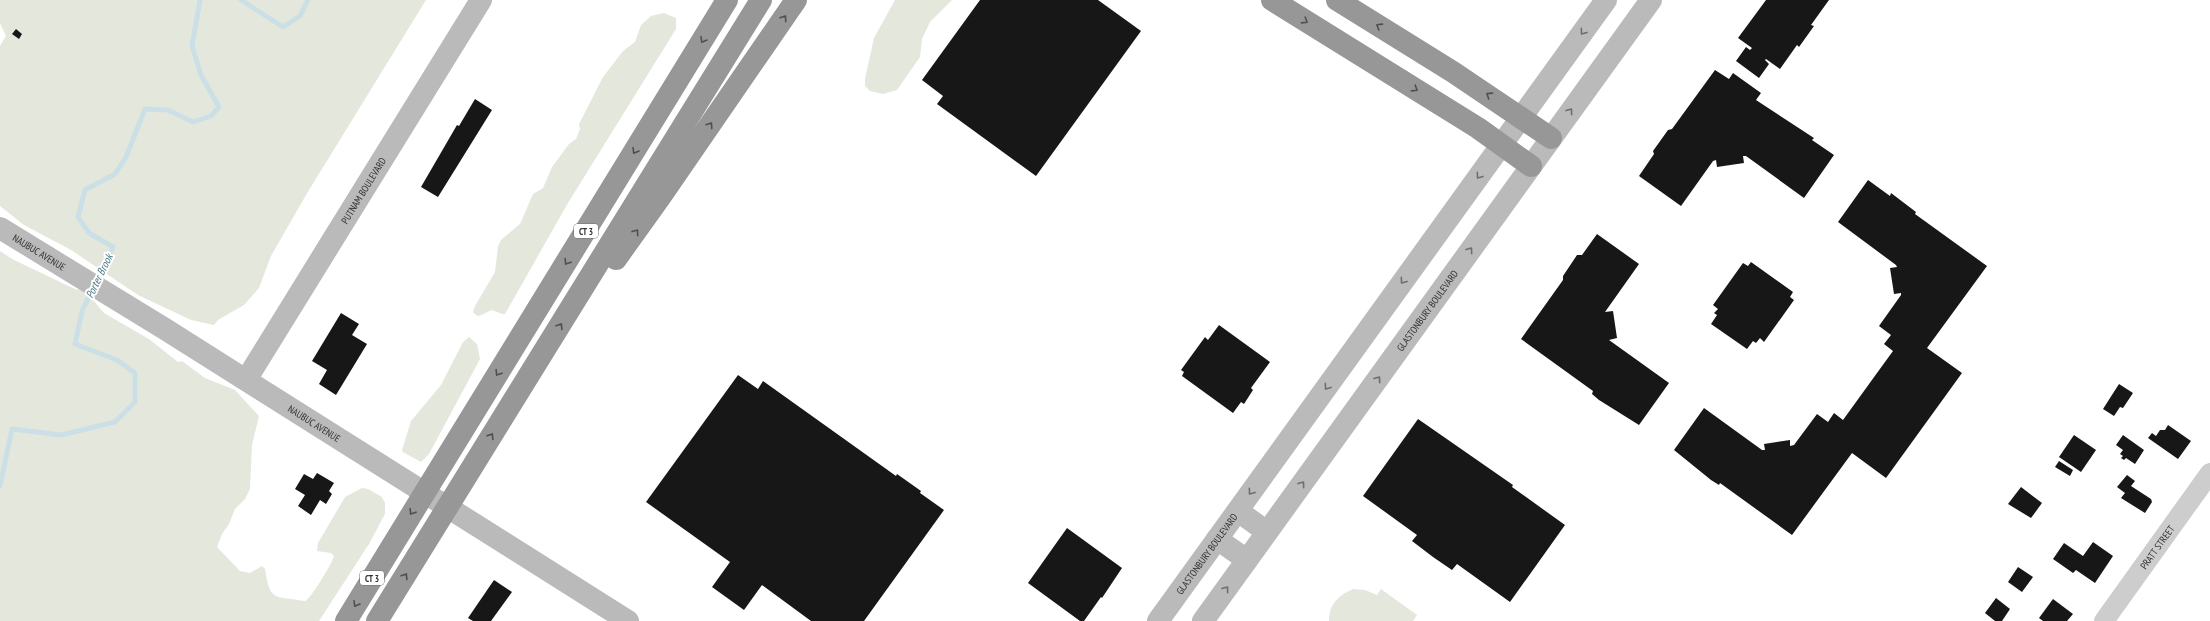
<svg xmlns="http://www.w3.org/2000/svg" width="2210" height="621" font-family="'PT Sans Narrow',sans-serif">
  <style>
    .green { fill: #e4e8dc }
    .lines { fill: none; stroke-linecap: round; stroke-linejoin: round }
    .stream { stroke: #cbdfe6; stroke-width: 5 }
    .building { fill: #171717 }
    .street { stroke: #cdcdcd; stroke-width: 20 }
    .secondary { stroke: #bababa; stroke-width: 22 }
    .highway { stroke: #979797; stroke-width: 22 }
    .oneway { stroke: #4f4f4f }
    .oneway2 { stroke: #6e6e6e }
    .labels { text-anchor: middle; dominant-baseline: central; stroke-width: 4; stroke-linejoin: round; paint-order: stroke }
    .shield { fill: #fff; stroke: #6e6e6e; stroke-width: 1 }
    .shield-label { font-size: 9px; font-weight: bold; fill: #303030 }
    .street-label { font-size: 10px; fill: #303030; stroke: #fff }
    .water-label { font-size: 11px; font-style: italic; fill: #477788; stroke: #fff }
  </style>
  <rect width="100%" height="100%" fill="#fff"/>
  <g class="green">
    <polygon points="0,0 426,0 306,195 271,256 259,288 244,305 218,320 214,325 191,320 138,295 71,250 24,225 0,206 0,46 6,36 0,23"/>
    <polygon points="895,0 952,0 930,22 922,39 920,57 897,90 883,94 870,91 865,86 865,79 874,38"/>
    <polygon points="664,13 676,18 676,29 568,203 505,314 502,314 492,310 479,316 476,315 473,312 475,306 495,272 498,246 501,240 520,224 533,194 543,188 552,167 569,144 576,139 580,129 579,124 603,77 623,51 635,42 641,25 651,16"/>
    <path d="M0 251 14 260 77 290 83 288 104 313 149 339 178 362 182 361 205 378 235 390 259 416 252 445 250 489 245 499 235 509 229 524 222 534 217 547 240 571 250 573 262 566 265 569C270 602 274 596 305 601 310 600 333 562 334 556L331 553 317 551 318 543 345 497 362 488 368 489 382 497 385 503V514L369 544 319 621H0Z"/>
    <polygon points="469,337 477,344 480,359 429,454 421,462 403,452 402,450 411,421 441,385 463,342"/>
    <path d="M1353 589 1365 590 1377 595 1381 589 1417 615 1413 621H1329C1329 604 1338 596 1353 589Z"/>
  </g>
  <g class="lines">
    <g class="stream">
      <polyline points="241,0 283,27 300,16 308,0"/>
      <polyline points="97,280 113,247 89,233 78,217 85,190 115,174 126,157 145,109 168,110 193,122 211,116 219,107 201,75 192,46 200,0"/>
      <polyline points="0,486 12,429 61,435 115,422 135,402 135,373 117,360 75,344 82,311 92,291"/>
    </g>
  </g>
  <g class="building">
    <polygon points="980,0 1098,0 1141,31 1036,176 937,104 943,96 922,80"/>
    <polygon points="1766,0 1829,0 1811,25 1814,26 1799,47 1797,45 1780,69 1766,59 1765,60 1769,64 1759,78 1736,61 1746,47 1750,50 1752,48 1738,38"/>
    <polygon points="16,29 22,34 19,39 12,34"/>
    <polygon points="1715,70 1729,79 1733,73 1761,93 1756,100 1814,138 1812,140 1834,155 1804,198 1746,156 1743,156 1744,163 1717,167 1716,160 1713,161 1681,206 1639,176 1654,154 1653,151 1668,130 1672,129"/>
    <polygon points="475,99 492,110 438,197 421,187 457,125 459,126"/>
    <polygon points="1868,180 1890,196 1891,193 1916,212 1915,214 1987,266 1927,348 1962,373 1886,478 1852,453 1792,535 1720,483 1719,485 1711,480 1674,450 1704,408 1762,450 1765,450 1764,444 1790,440 1790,446 1794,445 1817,414 1828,422 1834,413 1843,420 1877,373 1893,351 1884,344 1891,335 1879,326 1901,295 1901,293 1894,294 1890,268 1897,267 1896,265 1838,222"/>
    <polygon points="1597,234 1639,264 1605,312 1613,311 1617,338 1609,340 1669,383 1639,425 1599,400 1592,394 1593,391 1521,339 1563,280 1563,276 1577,255 1582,255"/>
    <polygon points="1751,262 1793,292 1790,297 1794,300 1764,342 1760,338 1756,343 1753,341 1747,349 1711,324 1717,315 1714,313 1718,309 1713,305 1743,263 1748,266"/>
    <polygon points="341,313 359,324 352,335 367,344 336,395 319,384 327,370 312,361"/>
    <polygon points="1219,325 1270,362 1251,388 1253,390 1244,404 1241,402 1233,413 1182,376 1184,372 1181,370 1205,337 1208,340"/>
    <polygon points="738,375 758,389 763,381 896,476 897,474 921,491 920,493 944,510 864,621 811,621 762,585 744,610 712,587 730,562 646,502"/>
    <polygon points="2119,384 2133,393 2123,408 2120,407 2114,416 2103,409"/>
    <polygon points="1418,419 1513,485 1512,487 1565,525 1510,602 1457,564 1452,570 1433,557 1412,541 1417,535 1363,496"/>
    <polygon points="2168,425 2191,441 2178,459 2148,438 2152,433 2156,436 2160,430 2165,430"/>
    <polygon points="2074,435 2096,450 2081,472 2059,457"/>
    <polygon points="2123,435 2144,450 2135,464 2126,458 2124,460 2121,458 2123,456 2120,454 2123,450 2116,445"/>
    <polygon points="2059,461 2073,470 2070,476 2055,467"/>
    <polygon points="317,473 334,483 329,491 332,494 326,504 320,500 311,515 298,506 305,495 295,489 304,474 313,479"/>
    <polygon points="2127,475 2135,481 2131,486 2151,499 2152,502 2145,513 2121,498 2125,493 2117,487"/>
    <polygon points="2021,487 2042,503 2031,518 2008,504"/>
    <polygon points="1067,528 1122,568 1102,598 1101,597 1084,621 1080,621 1028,583"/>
    <polygon points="2093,542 2113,556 2095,583 2076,570 2073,573 2053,559 2064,543 2083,556"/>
    <polygon points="2018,567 2033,577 2022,592 2008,582"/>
    <polygon points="494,580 512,592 491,621 473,621 468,618"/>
    <polygon points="1996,598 2010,609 2002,621 1995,621 1985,613"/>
    <polygon points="2053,599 2073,614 2067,621 2043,621 2039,618"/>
  </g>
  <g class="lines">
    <path class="street" id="s1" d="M2104 621 2210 473"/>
    <g class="secondary">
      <path id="s2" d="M0 228 165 329 628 621"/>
      <path id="s3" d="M246 380 481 0"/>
      <polyline points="1238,511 1267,532"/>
      <polyline points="1217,539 1247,560"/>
      <path id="s4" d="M1158 621 1606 0"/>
      <path id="s5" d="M1203 621 1651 0"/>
    </g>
    <g class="highway">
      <polyline points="1272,0 1478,128 1531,166"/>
      <polyline points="1337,0 1453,72 1551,138"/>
      <polyline points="616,259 661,196 796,0"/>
      <polyline points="346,621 727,0"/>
      <polyline points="377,621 761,0"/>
    </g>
  </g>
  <defs><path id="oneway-chevron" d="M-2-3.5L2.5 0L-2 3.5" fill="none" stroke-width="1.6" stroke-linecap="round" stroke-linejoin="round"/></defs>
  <g class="oneway">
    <use href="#oneway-chevron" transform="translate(784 18) rotate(-56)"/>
    <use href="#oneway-chevron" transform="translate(1305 21) rotate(32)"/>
    <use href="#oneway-chevron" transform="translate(1379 26) rotate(-148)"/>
    <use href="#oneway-chevron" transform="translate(703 40) rotate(121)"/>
    <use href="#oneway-chevron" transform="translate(1415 89) rotate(32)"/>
    <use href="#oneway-chevron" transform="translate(1489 95) rotate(-147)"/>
    <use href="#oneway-chevron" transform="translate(710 125) rotate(-56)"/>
    <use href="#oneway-chevron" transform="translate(635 151) rotate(121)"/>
    <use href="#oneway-chevron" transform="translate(636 232) rotate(-54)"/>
    <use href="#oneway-chevron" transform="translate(567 262) rotate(122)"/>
    <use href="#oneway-chevron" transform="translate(560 326) rotate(-58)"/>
    <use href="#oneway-chevron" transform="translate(498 373) rotate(122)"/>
    <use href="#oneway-chevron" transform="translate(491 436) rotate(-58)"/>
    <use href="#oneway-chevron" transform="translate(412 512) rotate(122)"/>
    <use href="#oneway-chevron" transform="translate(405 576) rotate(-58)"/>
    <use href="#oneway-chevron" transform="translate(356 604) rotate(121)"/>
  </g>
  <g class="oneway2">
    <use href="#oneway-chevron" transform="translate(1583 32) rotate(126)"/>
    <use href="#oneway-chevron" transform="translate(1570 111) rotate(-54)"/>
    <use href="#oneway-chevron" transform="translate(1479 176) rotate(126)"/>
    <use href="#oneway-chevron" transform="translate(1470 250) rotate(-54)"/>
    <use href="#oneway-chevron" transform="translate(1403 281) rotate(126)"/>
    <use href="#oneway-chevron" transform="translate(1378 379) rotate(-54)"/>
    <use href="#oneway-chevron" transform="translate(1327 387) rotate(126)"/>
    <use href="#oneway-chevron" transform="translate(1302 484) rotate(-54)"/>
    <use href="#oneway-chevron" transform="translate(1251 492) rotate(126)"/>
    <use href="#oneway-chevron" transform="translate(1226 589) rotate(-54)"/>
  </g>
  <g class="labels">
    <g class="shield">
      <rect x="574" y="224" width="24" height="14" rx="3"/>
      <rect x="360" y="571" width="24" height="14" rx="3"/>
    </g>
    <g class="shield-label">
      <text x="586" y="231">CT 3</text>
      <text x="372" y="578">CT 3</text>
    </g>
    <g class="street-label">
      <text stroke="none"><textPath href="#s3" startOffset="223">PUTNAM BOULEVARD</textPath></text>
      <text stroke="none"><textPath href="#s2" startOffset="46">NAUBUC AVENUE</textPath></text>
      <text stroke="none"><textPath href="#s5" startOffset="383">GLASTONBURY BOULEVARD</textPath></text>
      <text stroke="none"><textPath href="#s2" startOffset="370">NAUBUC AVENUE</textPath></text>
      <text stroke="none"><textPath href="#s1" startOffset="91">PRATT STREET</textPath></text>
      <text stroke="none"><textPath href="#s4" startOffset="83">GLASTONBURY BOULEVARD</textPath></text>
    </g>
    <g class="water-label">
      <text transform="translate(99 276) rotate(-64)">Porter Brook</text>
    </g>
  </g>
</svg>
